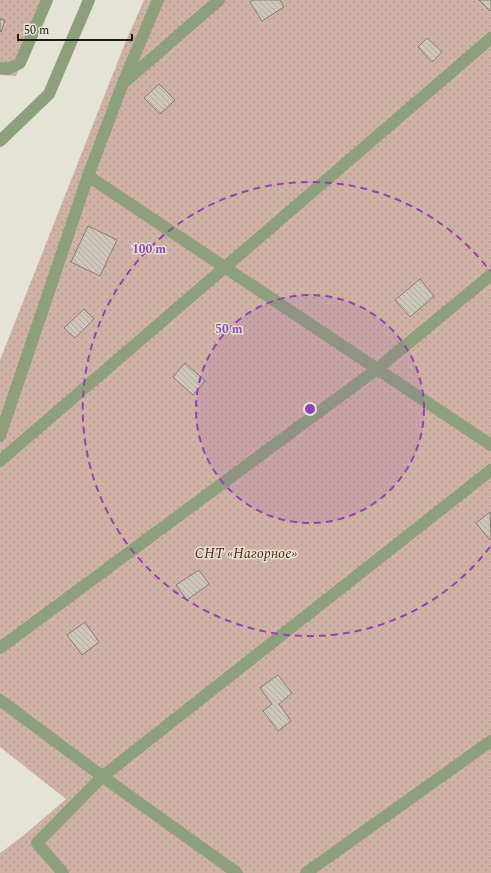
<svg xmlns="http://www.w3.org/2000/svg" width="491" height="873" font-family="Spectral,serif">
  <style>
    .garden { fill: url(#garden-dots) }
    .building { fill: url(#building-back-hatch); stroke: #857c72 }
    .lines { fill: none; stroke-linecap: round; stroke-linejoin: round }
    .minor { stroke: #8e9f7c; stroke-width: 12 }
    .ring { fill: none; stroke: #9342b1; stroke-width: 2; stroke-dasharray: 7 5 }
    .labels { text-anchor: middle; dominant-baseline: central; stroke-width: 3; stroke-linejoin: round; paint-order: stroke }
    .park-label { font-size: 14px; font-style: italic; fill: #531c02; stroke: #e5e3d6 }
    .centre { fill: #9342b1; stroke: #e5e3d6; stroke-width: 2 }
    .ring-label { font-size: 12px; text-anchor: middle; font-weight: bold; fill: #9342b1; stroke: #e5e3d6; stroke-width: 3; stroke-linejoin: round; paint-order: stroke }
  </style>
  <defs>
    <pattern id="garden-dots" width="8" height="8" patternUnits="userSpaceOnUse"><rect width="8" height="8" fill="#cfb1a5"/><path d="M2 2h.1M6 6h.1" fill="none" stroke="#b1988d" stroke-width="1.8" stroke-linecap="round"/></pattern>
    <pattern id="building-back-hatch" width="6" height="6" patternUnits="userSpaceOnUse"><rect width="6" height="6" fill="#cfc6bb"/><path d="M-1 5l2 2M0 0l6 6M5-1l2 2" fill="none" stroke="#b1aaa0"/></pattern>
  </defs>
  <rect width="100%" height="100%" fill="#e5e3d6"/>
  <g class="garden">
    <polygon points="0,0 50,0 16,76 0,75"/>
    <polygon points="144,0 491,0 491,873 0,873 0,853 23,836 66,799 0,747 0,360 126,41"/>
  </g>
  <g class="building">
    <polygon points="253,0 280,0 284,7 262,21 250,2"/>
    <polygon points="479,0 491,0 491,10 490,11"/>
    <polygon points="0,19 5,20 1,32 0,31"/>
    <polygon points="427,38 442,52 432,62 418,47"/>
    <polygon points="159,84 175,100 160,114 144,98"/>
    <polygon points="88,226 117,240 100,276 71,262"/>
    <polygon points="420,279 434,296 410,317 395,300"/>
    <polygon points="84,309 94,319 75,338 64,328"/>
    <polygon points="185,363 205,381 193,395 173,377"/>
    <polygon points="490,512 491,538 490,540 476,523"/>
    <polygon points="199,570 209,584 187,600 176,585"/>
    <polygon points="85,622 99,642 82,655 67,635"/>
    <polygon points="278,675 292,693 279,704 291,721 278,731 263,711 272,704 260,688"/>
  </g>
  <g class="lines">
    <g class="minor">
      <polyline points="0,68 8,69 20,63 47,0"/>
      <polyline points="126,81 219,0"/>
      <polyline points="0,141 49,94 89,0"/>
      <polyline points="88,176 491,445"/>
      <polyline points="0,436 88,176 123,83 158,0"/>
      <polyline points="0,461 491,38"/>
      <polyline points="0,648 377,369 491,275"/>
      <polyline points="0,700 110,782 237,873"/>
      <polyline points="63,873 37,843 103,776 491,470"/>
      <polyline points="306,873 491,741"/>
    </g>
  </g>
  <circle cx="310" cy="409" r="114" fill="#9342b1" fill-opacity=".12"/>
  <g class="ring">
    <circle cx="310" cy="409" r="114"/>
    <path d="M490 547A227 227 0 1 1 490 271"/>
  </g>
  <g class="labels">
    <g class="park-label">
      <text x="246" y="553">СНТ «Нагорное»</text>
    </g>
  </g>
  <circle cx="310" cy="409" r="6" class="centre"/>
  <g class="ring-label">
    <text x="149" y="253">100 m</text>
    <text x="229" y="333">50 m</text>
  </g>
  <path d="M18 34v6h114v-6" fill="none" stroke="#1e1e19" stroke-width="2"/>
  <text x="24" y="34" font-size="12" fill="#1e1e19" stroke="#e5e3d6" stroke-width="3" paint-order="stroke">50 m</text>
</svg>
